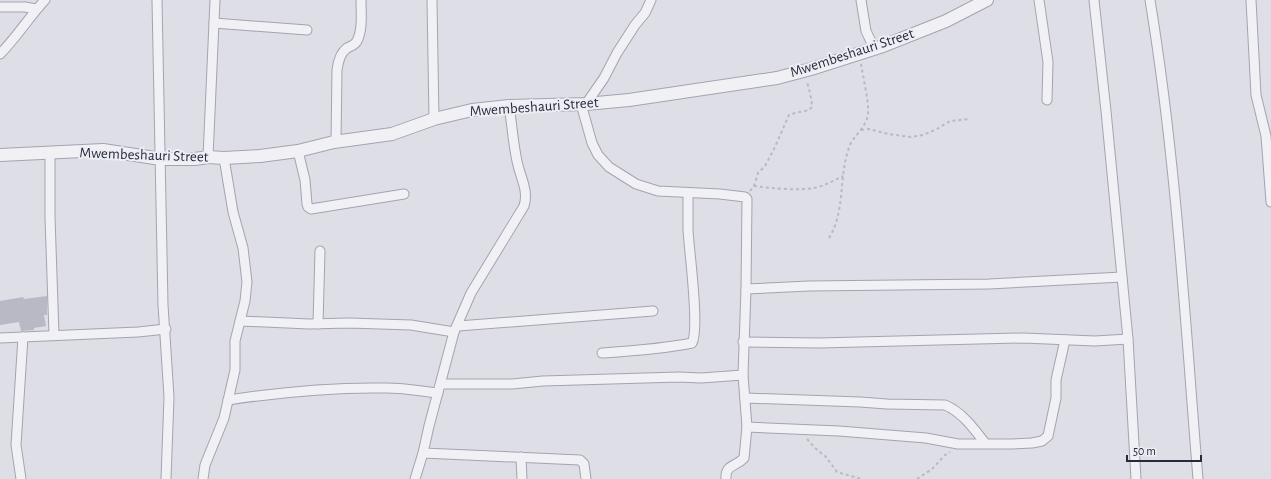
<svg xmlns="http://www.w3.org/2000/svg" width="1271" height="479" font-family="'Alegreya Sans',sans-serif">
  <style>
    .building { fill: #b8b9c5 }
    .lines { fill: none; stroke-linecap: round; stroke-linejoin: round }
    .minor-casing { stroke: #a3a4b0; stroke-width: 11 }
    .tertiary-casing { stroke: #a3a4b0; stroke-width: 14 }
    .path { stroke: #b8b9c1; stroke-width: 2; stroke-dasharray: 3 3; stroke-linecap: butt }
    .minor { stroke: #f0f0f5; stroke-width: 9 }
    .tertiary { stroke: #f0f0f5; stroke-width: 12 }
    .labels { text-anchor: middle; dominant-baseline: central; stroke-width: 4; stroke-linejoin: round; paint-order: stroke }
    .street-label { font-size: 15px; fill: #282a3c; stroke: #eceef4 }
  </style>
  <rect width="100%" height="100%" fill="#dddee6"/>
  <polygon class="building" points="47,296 47,315 44,315 46,326 34,328 34,330 21,331 19,322 0,325 0,301 23,297 24,299"/>
  <g class="lines">
    <g class="minor-casing">
      <g id="minor">
        <polyline points="157,0 163,305 169,397 166,479"/>
        <polyline points="432,0 434,119"/>
        <polyline points="861,0 866,31 874,48"/>
        <polyline points="1039,0 1048,62 1047,100"/>
        <polyline points="1094,0 1106,111 1128,339 1136,479"/>
        <path d="M1150 0C1176 158 1185 319 1198 479"/>
        <polyline points="1251,0 1256,95 1266,136 1271,202"/>
        <polyline points="0,7 25,7 36,9"/>
        <polyline points="214,23 307,30"/>
        <path d="M0 54C17 37 29 17 45 0"/>
        <path d="M581 104 592 143 598 155 609 167 636 184 658 191 720 194 745 197 747 199 746 289 743 375 747 427 744 458C736 467 725 464 726 479"/>
        <polyline points="586,104 604,78 617,53 635,25 645,13 651,0"/>
        <path d="M336 142 337 70C338 62 340 53 347 48 351 46 355 45 357 41 363 29 361 13 361 0"/>
        <polyline points="298,151 305,180 307,204 308,207 311,209 404,194"/>
        <polyline points="50,153 50,217 54,335"/>
        <polyline points="208,157 215,0"/>
        <polyline points="746,289 809,286 989,284 1122,277"/>
        <polyline points="240,321 309,324 349,323 411,325 454,332"/>
        <polyline points="318,324 320,251"/>
        <polyline points="458,326 653,311"/>
        <polyline points="0,338 138,332 166,329"/>
        <polyline points="743,342 819,343 1023,338 1095,341 1128,339"/>
        <path d="M602 353C632 351 663 349 692 343 700 329 689 250 688 230 688 218 688 205 688 193"/>
        <polyline points="441,384 512,384 543,381 679,377 701,378 743,375"/>
        <path d="M745 398 860 402 887 404 945 405C962 412 974 429 985 443"/>
        <path d="M228 400C281 392 334 387 386 388 404 388 421 391 438 393"/>
        <polyline points="747,427 839,431 926,438 958,444 1012,444 1032,443 1042,441 1048,436 1056,398 1056,380 1065,340"/>
        <polyline points="423,453 580,460 584,464 586,479"/>
        <polyline points="521,457 522,479"/>
        <polyline points="21,479 16,445 23,337"/>
        <polyline points="203,479 205,465 224,418 235,370 235,341 245,301 247,282 243,248 233,212 224,158"/>
        <path d="M415 479 423 453 429 426 454 332 471 293 524 206C529 190 520 177 517 161 513 143 512 124 509 106"/>
      </g>
    </g>
    <g class="tertiary-casing">
      <polyline id="tertiary" points="0,155 103,150 161,159 195,159 208,157 224,158 260,156 298,151 334,142 392,134 434,119 472,110 509,106 586,104 629,100 777,78 811,69 883,46 946,21 987,0"/>
    </g>
    <g class="path">
      <polyline points="861,130 869,129 888,134 910,137 923,135 937,129 950,121 970,119"/>
      <path d="M754 186C769 188 799 191 814 188 824 186 833 181 843 176"/>
      <path d="M750 191 754 186 758 173 765 166 774 149 789 115 795 113 809 110 812 107C812 101 809 88 807 82"/>
      <path d="M829 238C846 211 838 175 850 145 855 134 867 127 868 113 869 103 863 76 861 64"/>
      <polyline points="807,439 815,448 826,457 837,472 861,479"/>
      <polyline points="917,479 932,469 945,455 950,452"/>
    </g>
    <use href="#minor" class="minor"/>
    <use href="#tertiary" class="tertiary"/>
  </g>
  <g class="labels">
    <g class="street-label">
      <text transform="translate(852 53) rotate(-18)">Mwembeshauri Street</text>
      <text transform="translate(534 107) rotate(-4)">Mwembeshauri Street</text>
      <text transform="translate(144 155) rotate(2)">Mwembeshauri Street</text>
    </g>
  </g>
  <path d="M1127 455v6h74v-6" fill="none" stroke="#282a3c" stroke-width="2"/>
  <text x="1133" y="455" font-size="12" fill="#282a3c" stroke="#eceef4" stroke-width="3" paint-order="stroke">50 m</text>
</svg>
